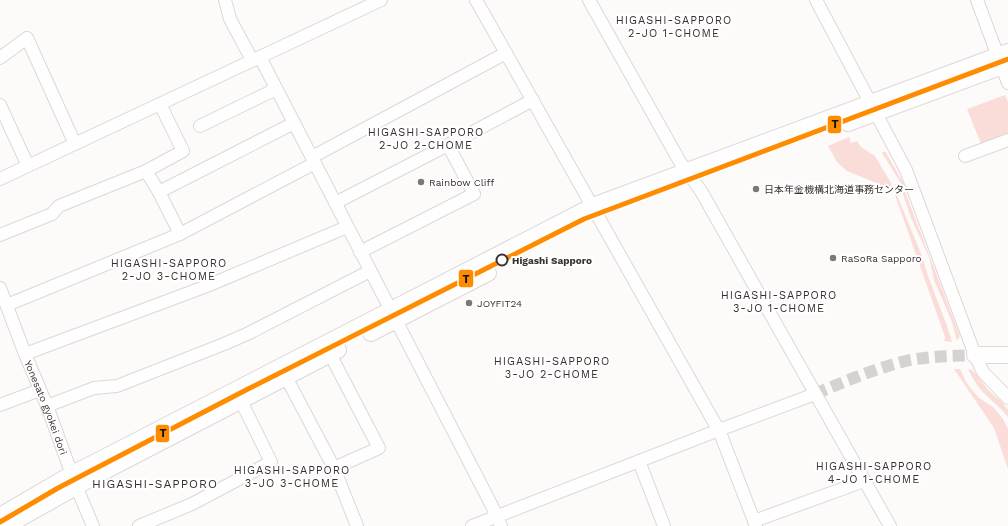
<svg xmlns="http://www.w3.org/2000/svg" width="1008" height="526" font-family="'Work Sans','Noto Sans JP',sans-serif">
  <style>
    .green { fill: #fadcd9 }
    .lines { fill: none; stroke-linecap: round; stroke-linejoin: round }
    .minor-tunnel { stroke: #d6d2d1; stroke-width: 12; stroke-dasharray: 12 6; stroke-linecap: butt }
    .minor-casing { stroke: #ddd7d6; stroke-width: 14 }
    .major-casing { stroke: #ddd7d6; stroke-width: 18 }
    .minor { stroke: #fffefe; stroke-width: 12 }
    .major { stroke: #fffefe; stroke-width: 16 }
    .metro-1-casing { stroke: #fff; stroke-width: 8 }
    .metro-1 { stroke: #ff8c00; stroke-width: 5 }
    .poi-dot { fill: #7e7776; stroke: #fff; stroke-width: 1.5 }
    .stop-dot { fill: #fff; stroke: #39302f; stroke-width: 2 }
    .labels { text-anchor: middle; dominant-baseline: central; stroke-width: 4; stroke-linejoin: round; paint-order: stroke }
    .poi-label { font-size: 10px; fill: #39302f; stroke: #fff; text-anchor: start }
    .stop-label { font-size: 10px; font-weight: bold; fill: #39302f; stroke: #fff; text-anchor: start }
    .street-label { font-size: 10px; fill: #39302f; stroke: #fff }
    .neighbourhood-label { font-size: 11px; letter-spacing: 1px; fill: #39302f; stroke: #fff }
    .quarter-label { font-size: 12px; letter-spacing: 1px; fill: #39302f; stroke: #fff }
    .line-badge { stroke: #fff; stroke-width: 1.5 }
    .pale-badge-label { font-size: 11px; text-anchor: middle; font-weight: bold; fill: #111 }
  </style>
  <rect width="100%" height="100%" fill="#fdfbfa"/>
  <g class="green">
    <polygon points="1005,95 1008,102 1008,135 981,144 967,109"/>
    <polygon points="849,137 851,143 857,141 861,147 875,156 894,188 922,256 928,276 947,326 952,342 944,341 945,337 894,192 879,184 847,171 837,162 828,146"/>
    <polygon points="885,151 904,184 904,189 960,336 957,341 952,322 934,280 929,257 911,218 902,191 902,185 882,153"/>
    <polygon points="954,369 960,369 966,382 972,390 979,398 993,407 1003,419 1008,429 1008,469 994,428"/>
    <path d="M968 369 972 370 976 374 989 391 1002 402 1008 410V417C1002 409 995 404 988 397 979 389 973 380 968 369Z"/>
  </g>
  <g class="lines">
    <path class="minor-tunnel" d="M815 394C846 381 878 367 910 360 932 356 953 356 975 355"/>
    <g class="minor-casing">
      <g id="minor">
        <polyline points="225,0 230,19 252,60"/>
        <polyline points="381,0 260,57 492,506 501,526"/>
        <polyline points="476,0 714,422 719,430 756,526"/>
        <polyline points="589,0 680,162 701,191 890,526"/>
        <polyline points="816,0 906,170 975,355 983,372 1008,398"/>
        <polyline points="977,0 1008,83"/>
        <polyline points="0,58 27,38 75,144"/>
        <polyline points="0,105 28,166"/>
        <polyline points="200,126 276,89"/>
        <polyline points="965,156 1008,140"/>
        <polyline points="312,157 506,53"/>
        <polyline points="146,171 159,192 180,234"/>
        <polyline points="0,179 260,57"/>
        <polyline points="159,192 294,123"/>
        <polyline points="335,203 448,145"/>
        <polyline points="0,235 52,214 59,206 146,171 183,151 160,104"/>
        <polyline points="360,252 474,194 448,145 533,100"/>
        <path id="s1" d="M0 288 25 354 47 406 76 486 93 526"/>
        <polyline points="7,305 180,234 315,163"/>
        <polyline points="25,354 207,286 347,227"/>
        <polyline points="330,354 379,448 334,468"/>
        <polyline points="286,377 334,468 357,526"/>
        <polyline points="0,405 40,390"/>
        <polyline points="47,406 94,388 117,386 224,344 247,334 370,271"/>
        <polyline points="639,461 664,526"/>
        <polyline points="754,521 864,481"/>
        <polyline points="139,526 192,504 271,462 241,401"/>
        <polyline points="472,526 719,430 815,394"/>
      </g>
    </g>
    <g class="major-casing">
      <g id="major">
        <polyline points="848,123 1008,64"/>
        <polyline points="371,333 488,273"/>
        <polyline points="975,355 1008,355"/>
        <polyline points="0,516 72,474 92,464 593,206 1008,52"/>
        <polyline points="6,526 97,475 338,350"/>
      </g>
    </g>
    <use href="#minor" class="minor"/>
    <use href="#major" class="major"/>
    <g class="metro-1-casing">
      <polyline id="metro-1" points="0,522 58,488 246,390 584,219 1008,59"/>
    </g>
    <use href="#metro-1" class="metro-1"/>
  </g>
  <g class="poi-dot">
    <circle cx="421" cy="182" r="4"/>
    <circle cx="756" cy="189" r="4"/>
    <circle cx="833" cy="258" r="4"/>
    <circle cx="469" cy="303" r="4"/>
  </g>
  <circle class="stop-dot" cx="502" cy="260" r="5.5"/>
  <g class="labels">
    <g class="poi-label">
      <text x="429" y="182">Rainbow Cliff</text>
      <text x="764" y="189">日本年金機構北海道事務センター</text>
      <text x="841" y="258">RaSoRa Sapporo</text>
      <text x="477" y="303">JOYFIT24</text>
    </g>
    <g class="stop-label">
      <text x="512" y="260">Higashi Sapporo</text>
    </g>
    <g class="street-label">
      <text stroke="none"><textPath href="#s1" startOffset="128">Yonesato gyokei dori</textPath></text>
    </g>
    <g class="neighbourhood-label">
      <text x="674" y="20">HIGASHI-SAPPORO<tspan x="674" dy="13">2-JO 1-CHOME</tspan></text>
      <text x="426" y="132">HIGASHI-SAPPORO<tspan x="426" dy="13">2-JO 2-CHOME</tspan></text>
      <text x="169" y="263">HIGASHI-SAPPORO<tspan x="169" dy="13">2-JO 3-CHOME</tspan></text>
      <text x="779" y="295">HIGASHI-SAPPORO<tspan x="779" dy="13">3-JO 1-CHOME</tspan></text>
      <text x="552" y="361">HIGASHI-SAPPORO<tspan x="552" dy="13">3-JO 2-CHOME</tspan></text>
      <text x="874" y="466">HIGASHI-SAPPORO<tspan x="874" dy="13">4-JO 1-CHOME</tspan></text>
      <text x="292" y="470">HIGASHI-SAPPORO<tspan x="292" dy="13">3-JO 3-CHOME</tspan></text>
    </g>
    <g class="quarter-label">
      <text x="155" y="484">HIGASHI-SAPPORO</text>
    </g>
  </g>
  <g class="line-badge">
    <rect x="827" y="115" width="15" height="19" rx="4" fill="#ff8c00"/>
    <rect x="458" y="269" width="16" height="19" rx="4" fill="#ff8c00"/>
    <rect x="155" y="424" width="15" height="19" rx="4" fill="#ff8c00"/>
  </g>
  <g class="pale-badge-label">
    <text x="835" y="128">T</text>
    <text x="466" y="283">T</text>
    <text x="163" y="437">T</text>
  </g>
</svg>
